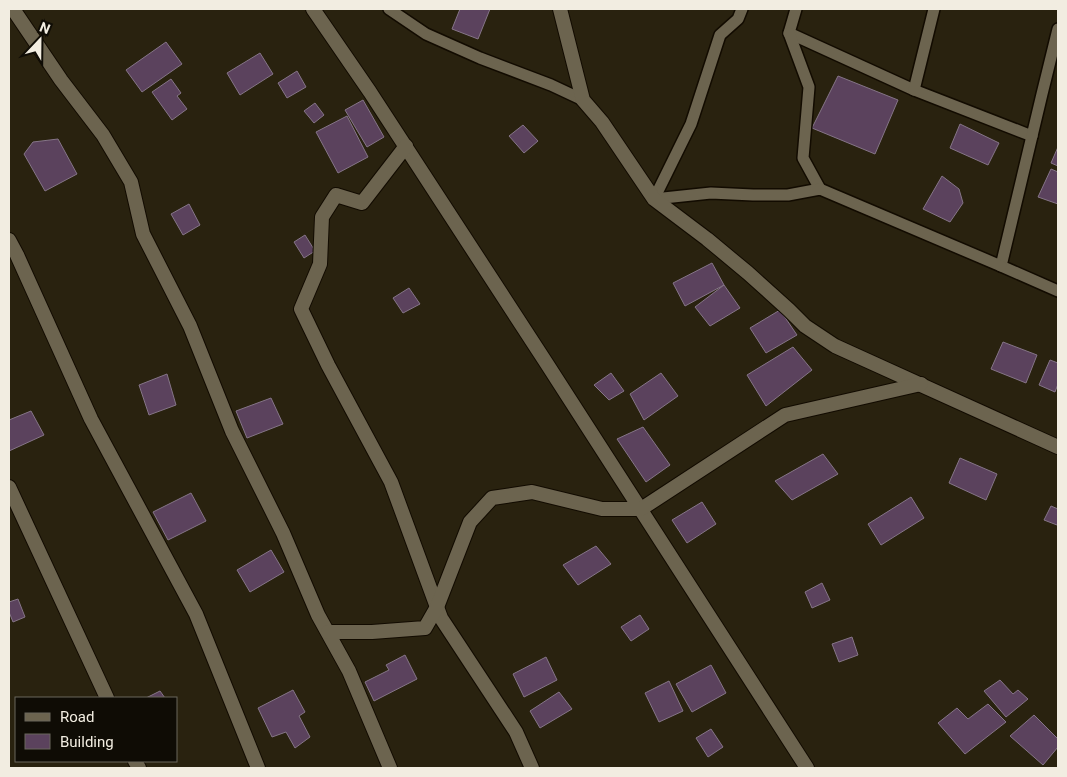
<svg xmlns="http://www.w3.org/2000/svg" width="1067" height="777" font-family="Roboto,sans-serif">
  <style>
    .building { fill: #5b425d; stroke: #857587 }
    .lines { fill: none; stroke-linecap: round; stroke-linejoin: round }
    .service-casing { stroke: #120b00; stroke-width: 14 }
    .minor-casing { stroke: #120b00; stroke-width: 16 }
    .service { stroke: #6c644f; stroke-width: 11 }
    .minor { stroke: #6c644f; stroke-width: 14 }
  </style>
  <rect width="100%" height="100%" fill="#29220f"/>
  <g class="building">
    <polygon points="460,9 490,9 478,39 452,29"/>
    <polygon points="166,42 182,64 142,92 126,70"/>
    <polygon points="260,53 273,74 240,95 227,73"/>
    <polygon points="297,71 306,87 287,98 278,83"/>
    <polygon points="838,76 898,100 875,154 812,128"/>
    <polygon points="171,79 181,93 177,96 187,109 172,120 152,92"/>
    <polygon points="363,100 384,137 367,147 345,110"/>
    <polygon points="315,103 324,115 314,123 304,111"/>
    <polygon points="347,116 368,157 338,173 316,132"/>
    <polygon points="960,124 999,143 988,165 950,148"/>
    <polygon points="523,125 538,141 524,153 509,136"/>
    <polygon points="58,139 77,174 45,191 24,154 33,142"/>
    <polygon points="1058,147 1058,166 1051,163"/>
    <polygon points="1051,169 1058,172 1058,204 1038,197"/>
    <polygon points="942,176 959,189 963,203 950,222 923,209"/>
    <polygon points="189,204 200,225 183,235 171,214"/>
    <polygon points="305,235 315,251 304,258 294,242"/>
    <polygon points="712,263 724,285 685,306 673,283"/>
    <polygon points="724,285 740,308 710,326 695,307"/>
    <polygon points="409,288 420,304 403,313 393,298"/>
    <polygon points="780,310 797,335 766,353 750,328"/>
    <polygon points="1003,342 1037,355 1026,383 991,369"/>
    <polygon points="793,347 812,370 766,406 747,375"/>
    <polygon points="1050,360 1058,363 1058,384 1055,392 1039,385"/>
    <polygon points="611,373 624,391 609,400 594,385"/>
    <polygon points="661,373 678,396 644,420 630,394"/>
    <polygon points="167,374 176,405 149,415 139,385"/>
    <polygon points="271,398 283,424 247,438 236,411"/>
    <polygon points="31,411 44,435 9,451 9,420"/>
    <polygon points="643,427 670,465 646,482 617,439"/>
    <polygon points="823,454 838,474 792,500 775,481"/>
    <polygon points="960,458 997,474 986,500 949,483"/>
    <polygon points="191,493 206,521 168,540 153,512"/>
    <polygon points="911,497 924,518 881,545 868,524"/>
    <polygon points="702,502 716,524 687,543 672,520"/>
    <polygon points="1051,506 1058,509 1058,522 1057,525 1044,520"/>
    <polygon points="596,546 611,564 578,585 563,565"/>
    <polygon points="271,550 284,572 250,592 237,570"/>
    <polygon points="822,583 830,600 812,608 805,592"/>
    <polygon points="18,599 25,617 13,622 9,612 9,602"/>
    <polygon points="640,615 649,629 631,641 621,627"/>
    <polygon points="852,637 858,655 839,662 832,644"/>
    <polygon points="405,655 417,679 374,701 365,682 389,670 386,665"/>
    <polygon points="546,657 557,680 524,697 513,674"/>
    <polygon points="711,665 726,693 692,712 676,684"/>
    <polygon points="1000,680 1013,694 1018,690 1028,699 1006,717 984,691"/>
    <polygon points="669,681 683,711 659,722 645,693"/>
    <polygon points="293,690 305,712 299,716 310,737 295,748 286,732 272,737 258,708"/>
    <polygon points="160,691 165,698 146,698"/>
    <polygon points="559,692 572,709 540,728 530,711"/>
    <polygon points="988,704 1006,722 965,754 938,723 957,708 968,719"/>
    <polygon points="1034,715 1058,739 1058,747 1043,765 1010,736"/>
    <polygon points="711,729 723,747 708,757 696,738"/>
  </g>
  <g class="lines">
    <g class="service-casing">
      <g id="service">
        <polyline points="389,9 426,34 480,58 551,85 583,100"/>
        <polyline points="796,9 789,33 914,90"/>
        <polyline points="934,9 914,90 1032,136"/>
        <polyline points="1058,29 1042,94 1001,266 1058,291"/>
        <polyline points="789,33 809,87 803,158 820,189"/>
        <polyline points="654,199 711,193 753,195 788,195 820,189 1001,266"/>
        <polyline points="654,199 691,124 720,35 738,19 742,9"/>
      </g>
    </g>
    <g class="minor-casing">
      <g id="minor">
        <polyline points="13,9 61,80 103,135 131,182 143,234 190,326 232,431 283,533 318,615 349,671 379,742 390,768"/>
        <polyline points="313,9 370,92 547,364 807,768"/>
        <polyline points="560,9 583,100 602,122 654,199 707,239 748,273 789,310 805,326 835,346 1058,447"/>
        <polyline points="406,146 362,203 336,195 322,217 320,264 301,309 328,365 391,482 441,618 516,732 532,768"/>
        <polyline points="9,240 17,255 91,419 196,614 258,768"/>
        <polyline points="9,487 107,698"/>
        <polyline points="328,632 372,632 425,628 437,607 470,522 492,498 532,492 602,509 641,509 785,415 921,384"/>
        <polyline points="135,761 139,768"/>
      </g>
    </g>
    <use href="#service" class="service"/>
    <use href="#minor" class="minor"/>
  </g>
  <rect width="1067" height="777" fill="none" stroke="#f2ede1" stroke-width="20"/>
  <rect x="15" y="697" width="162" height="65" fill="#0f0c05" stroke="#6a665d"/>
  <rect x="25" y="713" width="25" height="8" fill="#6c644f" stroke="#6a665d"/>
  <text x="60" y="722" font-size="15" fill="#f2ede1">Road</text>
  <rect x="25" y="734" width="25" height="15" fill="#5b425d" stroke="#6a665d"/>
  <text x="60" y="747" font-size="15" fill="#f2ede1">Building</text>
  <g transform="translate(40 40) rotate(22)" stroke="#0f0c05" stroke-width="4" paint-order="stroke">
  <path d="M0-4L9 19L0 12L-9 19Z" fill="#f2ede1"/>
  <text y="-8" font-size="14" font-weight="bold" text-anchor="middle" fill="#f2ede1">N</text>
  </g>
</svg>
